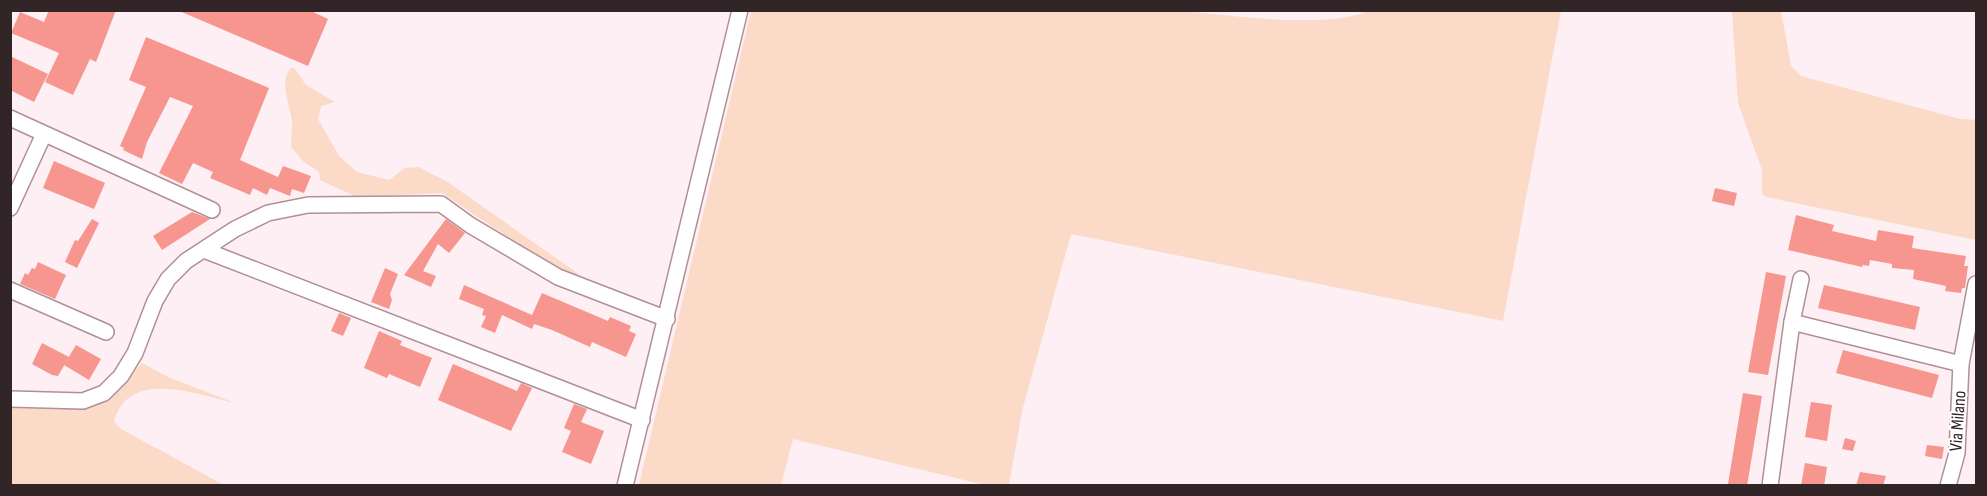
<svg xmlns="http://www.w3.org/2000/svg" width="1987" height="496" font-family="'Sofia Sans Condensed',sans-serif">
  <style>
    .green { fill: #fbdac8 }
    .building { fill: #f6968e }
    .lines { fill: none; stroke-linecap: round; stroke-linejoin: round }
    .minor-casing { stroke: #b09098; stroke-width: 18 }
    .minor { stroke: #fff; stroke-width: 15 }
    .labels { text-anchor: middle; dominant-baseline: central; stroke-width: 4.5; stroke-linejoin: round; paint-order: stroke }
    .street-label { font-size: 18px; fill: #322528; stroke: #fff }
  </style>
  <rect width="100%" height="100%" fill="#fdeff3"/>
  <g class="green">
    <path d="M1178 11C1227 14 1327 31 1370 10L1561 11 1503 321 1071 234 1022 411 1009 485H985L793 439 781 485H639L751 11Z"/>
    <polygon points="1732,11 1781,11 1791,66 1801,76 1960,119 1976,120 1976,240 1766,197 1762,194 1762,170 1738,103"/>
    <path d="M291 68 295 69 306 85 335 102 321 106 318 119 339 156 357 172 389 180 405 168 419 167 449 183 580 275 578 278 561 272 442 193 356 197 320 180 319 172 304 162 291 147C291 139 292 130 292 122 291 106 278 82 291 68Z"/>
    <path d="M142 363 168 377 235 403C198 395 128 367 114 422L121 429 224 485H11L10 404C76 409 95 416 142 363Z"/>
  </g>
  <g class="building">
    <polygon points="49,10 116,10 96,62 90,59 73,95 45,82 59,53 11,33 20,12 44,22"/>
    <polygon points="177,10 309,10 328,19 308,66"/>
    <polygon points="146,37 269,88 240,160 278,177 283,166 311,176 304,193 292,189 290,196 270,188 267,195 253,188 250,195 210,178 213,172 193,163 182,184 159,173 193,106 170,97 147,142 142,159 123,150 124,148 120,146 146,87 129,80"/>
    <polygon points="10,56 48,74 34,102 10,90"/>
    <polygon points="54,161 105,183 94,209 43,188"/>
    <polygon points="1715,188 1737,193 1734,206 1712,201"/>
    <polygon points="192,212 210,219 162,250 153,236"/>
    <polygon points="1796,215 1834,225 1832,231 1876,241 1878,230 1914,236 1912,248 1966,256 1964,266 1968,266 1965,288 1962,288 1961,293 1945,291 1946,286 1913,279 1914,270 1892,268 1892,264 1870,260 1869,266 1863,265 1862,267 1788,250"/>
    <polygon points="92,219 99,223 77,268 65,262 75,240 78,241"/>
    <polygon points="446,219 465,233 449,253 438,244 423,271 436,276 431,287 404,275"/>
    <polygon points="38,262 66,275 55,299 20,284 25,273 28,275 32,268 35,269"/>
    <polygon points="385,268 398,274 390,294 392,300 389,309 371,302"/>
    <polygon points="1766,272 1786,276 1768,375 1748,372"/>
    <polygon points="464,285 532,315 542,293 608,321 610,317 631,326 629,331 636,334 626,357 592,342 590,347 552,330 534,324 532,329 502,315 495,333 481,327 486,316 482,315 484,309 459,299"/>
    <polygon points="1824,285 1920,307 1915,330 1818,308"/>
    <polygon points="339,313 351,318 343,336 331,331"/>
    <polygon points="379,331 402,341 400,345 432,358 420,387 389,374 387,378 364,368"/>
    <polygon points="42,343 69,357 58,376 52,375 32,364"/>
    <polygon points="76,345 101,359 89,380 64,365"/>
    <polygon points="1843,350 1939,375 1932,398 1836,373"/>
    <polygon points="453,364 517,391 521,383 532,388 511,431 438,400"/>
    <polygon points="1743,393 1762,396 1747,486 1736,486 1728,484"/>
    <polygon points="1811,402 1832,405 1827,441 1805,437"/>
    <polygon points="574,404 587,409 581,422 604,431 591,464 562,452 571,431 564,428"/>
    <polygon points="1845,438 1856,441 1853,451 1842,449"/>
    <polygon points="1927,445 1944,447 1942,459 1925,456"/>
    <polygon points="1805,463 1827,467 1824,486 1801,486"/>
    <polygon points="1860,472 1886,476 1883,486 1856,486"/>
  </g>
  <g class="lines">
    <g class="minor-casing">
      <g id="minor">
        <polyline points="10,118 212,210"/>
        <polyline points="10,208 44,134"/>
        <polyline points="204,250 642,420"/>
        <polyline points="10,290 106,332"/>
        <polyline points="1792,322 1961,364"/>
        <polyline points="10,399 83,401 104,393 121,376 135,353 155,301 168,279 186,261 235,229 268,213 308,205 441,204 470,225 558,277 667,319"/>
        <polyline points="625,486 740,10"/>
        <polyline points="1770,486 1792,322 1801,279"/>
        <polyline points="1948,486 1957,453 1961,364 1976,284"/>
      </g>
    </g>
    <use href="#minor" class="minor"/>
  </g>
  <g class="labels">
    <g class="street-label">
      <text transform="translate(1958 421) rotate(-86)">Via Milano</text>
    </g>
  </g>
  <rect width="1987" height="496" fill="none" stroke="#322528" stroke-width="24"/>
</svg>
